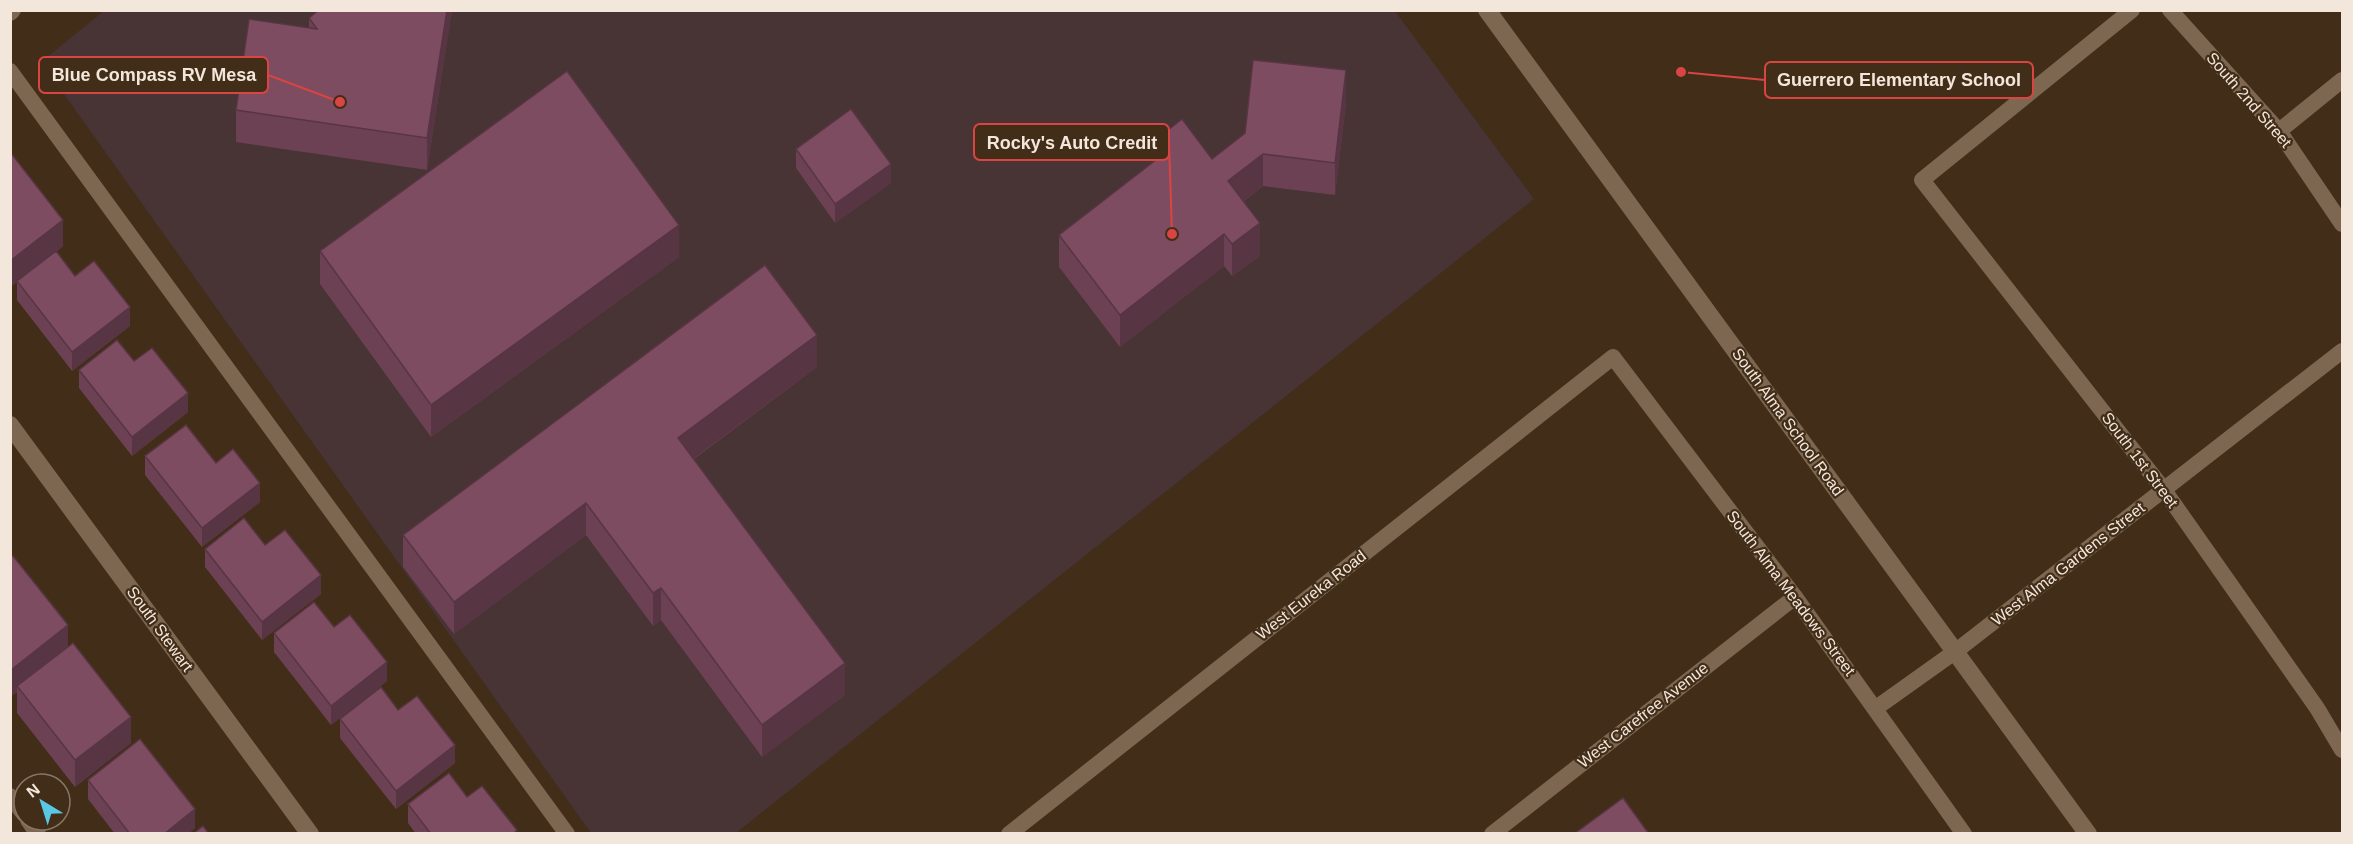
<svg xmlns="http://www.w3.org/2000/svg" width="2353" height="844" font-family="Helvetica,sans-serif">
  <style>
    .commercial { fill: #483335 }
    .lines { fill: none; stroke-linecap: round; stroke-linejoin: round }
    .lane { stroke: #7e6751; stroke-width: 16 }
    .street { stroke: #7e6751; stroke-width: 18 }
    .secondary { stroke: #7e6751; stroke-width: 18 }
    .wall { fill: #6c4153 }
    .shaded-wall { fill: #583543 }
    .building { fill: #7d4c60; stroke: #583543; stroke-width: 1.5 }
    .labels { text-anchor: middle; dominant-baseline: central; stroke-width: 4.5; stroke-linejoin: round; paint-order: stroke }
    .street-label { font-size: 16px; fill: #f3e6da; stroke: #412d18 }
    .leader { fill: none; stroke: #da4443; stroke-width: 2 }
    .callout-dot { fill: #da4443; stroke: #412d18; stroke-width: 2 }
    .callout { fill: #412d18; stroke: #da4443; stroke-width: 2 }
    .callout-label { font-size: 18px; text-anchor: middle; font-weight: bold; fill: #f3e6da }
  </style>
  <rect width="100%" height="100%" fill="#412d18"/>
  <polygon class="commercial" points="105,10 1395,11 1534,199 736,833 591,833 41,62"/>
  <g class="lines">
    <g class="lane">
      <polyline points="2132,10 1922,180 2164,490 2317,708 2342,750"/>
      <polyline points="2170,10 2279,131 2342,224"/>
      <polyline points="10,71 567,834"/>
      <polyline points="2279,131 2342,80"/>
      <polyline points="1876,708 1956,651 2342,351"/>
      <polyline points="10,796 24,814"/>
      <polyline points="28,820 38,834"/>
      <polyline points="1009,834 1613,357 1795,597 1964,834"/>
      <polyline points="1492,834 1795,597"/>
    </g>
    <polyline class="street" points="10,425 310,834"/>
    <g class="secondary">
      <polyline points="1487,10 2088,834"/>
      <polyline points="10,12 12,10"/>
    </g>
  </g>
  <g class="wall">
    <polygon points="452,10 427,170 236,142 236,110 309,28 309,18"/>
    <polygon points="1346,103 1335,195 1263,186 1243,202 1260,256 1232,276 1224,266 1120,347 1059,267 1059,235 1153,162 1153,142 1212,159"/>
    <polygon points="796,149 891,183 835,223 796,168"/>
    <polygon points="10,152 63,220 63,246 56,252 75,276 94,261 130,307 130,326 72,371 17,300 17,282 10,287"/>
    <polygon points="320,251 679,257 431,437 320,284"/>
    <polygon points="134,361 188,412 132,456 79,388 79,370"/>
    <polygon points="817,367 694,459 845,695 762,757 661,620 653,626 586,535 454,634 403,567 403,535"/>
    <polygon points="145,456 216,463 260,502 202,547 145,475"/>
    <polygon points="265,545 321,594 262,640 205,567 205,549"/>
    <polygon points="10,558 131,743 75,787 17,713 17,692 11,696 10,695"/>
    <polygon points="334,627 387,681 331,725 274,652 274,633"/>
    <polygon points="398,710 455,763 396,809 340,738 340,719"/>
    <polygon points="88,780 195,828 188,834 115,834 88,799"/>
    <polygon points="467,797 517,834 416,834 408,823 408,804"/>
  </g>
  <g class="shaded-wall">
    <polygon points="447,10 452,10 427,170 427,138"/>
    <polygon points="1346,70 1346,103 1335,195 1335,163"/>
    <polygon points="1263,154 1263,186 1228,213 1228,181"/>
    <polygon points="891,164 891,183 835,223 835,204"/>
    <polygon points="63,220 63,246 10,287 10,261"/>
    <polygon points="1260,223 1260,256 1232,276 1232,244"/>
    <polygon points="679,225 679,257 431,437 431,405"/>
    <polygon points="1224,234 1224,266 1120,347 1120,315"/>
    <polygon points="130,307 130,326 72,371 72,352"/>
    <polygon points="817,335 817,367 678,470 678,438"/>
    <polygon points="188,393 188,412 132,456 132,437"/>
    <polygon points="260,483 260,502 202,547 202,528"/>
    <polygon points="586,503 586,535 454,634 454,602"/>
    <polygon points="321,575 321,594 262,640 262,622"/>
    <polygon points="661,588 661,620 653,626 653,593"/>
    <polygon points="68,625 68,652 17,686 17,692 11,696 11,670"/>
    <polygon points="387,662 387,681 331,725 331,706"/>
    <polygon points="845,663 845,695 762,757 762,725"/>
    <polygon points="131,717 131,743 75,787 75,760"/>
    <polygon points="455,745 455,763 396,809 396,791"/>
    <polygon points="195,809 195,828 188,834 164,834"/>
  </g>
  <g class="building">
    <polygon points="319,10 447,10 427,138 236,110 249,19 317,29 309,18"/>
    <polygon points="1253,60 1346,70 1335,163 1263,154 1228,181 1260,223 1232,244 1224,234 1120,315 1059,235 1162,155 1153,142 1182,119 1212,159 1245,133"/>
    <polygon points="567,71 679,225 431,405 320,251"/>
    <polygon points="851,109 891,164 835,204 796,149"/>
    <polygon points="10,152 63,220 10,261"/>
    <polygon points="56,251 75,276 94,261 130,307 72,352 17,281"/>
    <polygon points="765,265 817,335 678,438 845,663 762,725 661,588 653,593 586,503 454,602 403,535"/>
    <polygon points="117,340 134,361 152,348 188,393 132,437 79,370"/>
    <polygon points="186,425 216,463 233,449 260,483 202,528 145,456"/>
    <polygon points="244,518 265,545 285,530 321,575 262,622 205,549"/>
    <polygon points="13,556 68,625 11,670 10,558"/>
    <polygon points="314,602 334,627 350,615 387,662 331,706 274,633"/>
    <polygon points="73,643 131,717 75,760 17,686"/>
    <polygon points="381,687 398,710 417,696 455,745 396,791 340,719"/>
    <polygon points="140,739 195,809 164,834 130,834 88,780"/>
    <polygon points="449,773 467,797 482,786 517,830 513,834 431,834 408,804"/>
    <polygon points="1623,798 1649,834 1574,834"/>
    <polygon points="203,826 209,834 193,834"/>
  </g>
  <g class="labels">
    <g class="street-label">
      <text transform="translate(2249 100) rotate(49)">South 2nd Street</text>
      <text transform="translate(1788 422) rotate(54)">South Alma School Road</text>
      <text transform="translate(2140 460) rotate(53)">South 1st Street</text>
      <text transform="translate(2068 564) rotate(-38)">West Alma Gardens Street</text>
      <text transform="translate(1791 593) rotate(53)">South Alma Meadows Street</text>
      <text transform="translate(1311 595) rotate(-38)">West Eureka Road</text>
      <text transform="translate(160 629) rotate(54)">South Stewart</text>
      <text transform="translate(1643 715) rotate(-38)">West Carefree Avenue</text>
    </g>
  </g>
  <path class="leader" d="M340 102L268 75M1681 72L1765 80M1172 234L1169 142"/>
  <g class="callout-dot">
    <circle cx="340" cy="102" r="6"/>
    <circle cx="1681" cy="72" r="6"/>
    <circle cx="1172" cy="234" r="6"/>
  </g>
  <g class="callout">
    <rect x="39" y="57" width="229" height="36" rx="6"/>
    <rect x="1765" y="62" width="268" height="36" rx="6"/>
    <rect x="974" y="124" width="195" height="36" rx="6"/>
  </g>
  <g class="callout-label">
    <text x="154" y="81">Blue Compass RV Mesa</text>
    <text x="1899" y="86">Guerrero Elementary School</text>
    <text x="1072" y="149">Rocky's Auto Credit</text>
  </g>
  <rect width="2353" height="844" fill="none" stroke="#f3e6da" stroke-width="24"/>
  <g transform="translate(42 802) rotate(322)"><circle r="28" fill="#412d18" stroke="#887766" stroke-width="1.5"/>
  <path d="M0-4.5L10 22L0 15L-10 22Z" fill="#59c8e4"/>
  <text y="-9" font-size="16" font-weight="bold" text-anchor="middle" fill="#f3e6da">N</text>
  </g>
</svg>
